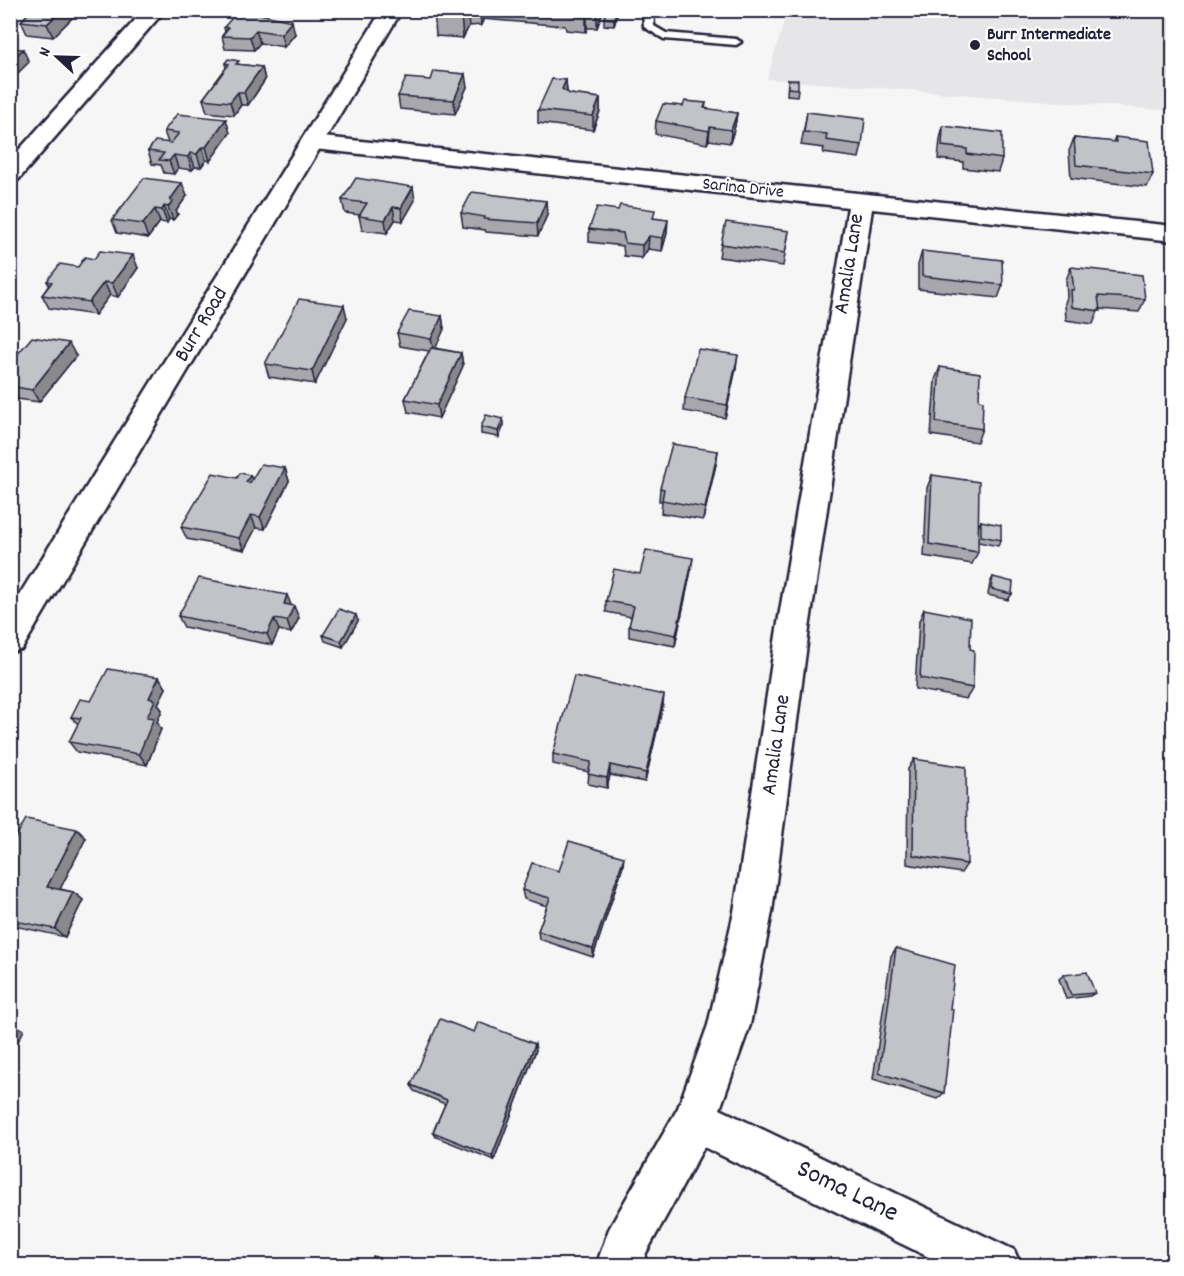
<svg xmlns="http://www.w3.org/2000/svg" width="1184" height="1276" font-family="Dekko,sans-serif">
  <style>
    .built { fill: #e6e6e9 }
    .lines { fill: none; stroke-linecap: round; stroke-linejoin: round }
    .service-casing { stroke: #22223b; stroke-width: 5 }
    .minor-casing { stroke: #22223b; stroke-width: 5 }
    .tertiary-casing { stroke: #22223b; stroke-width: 5 }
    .service { fill: #fff; fill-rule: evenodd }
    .minor { fill: #fff; fill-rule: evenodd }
    .tertiary { fill: #fff; fill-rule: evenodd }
    .wall { fill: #a7a7ad; stroke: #22223b; stroke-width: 1.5 }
    .shaded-wall { fill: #88888d; stroke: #22223b; stroke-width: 1.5 }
    .building { fill: #c2c2c9; stroke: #22223b; stroke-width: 1.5 }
    .poi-dot { fill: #22223b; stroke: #fff; stroke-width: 2 }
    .labels { text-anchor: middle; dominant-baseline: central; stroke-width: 4.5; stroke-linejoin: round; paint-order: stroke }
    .far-poi-label { font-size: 18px; font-weight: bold; fill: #22223b; stroke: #fff; text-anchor: start }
    .far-street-label { font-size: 18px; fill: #22223b; stroke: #fff }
    .street-label { font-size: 22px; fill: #22223b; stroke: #fff }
    .near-street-label { font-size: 27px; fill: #22223b; stroke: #fff }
  </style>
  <rect width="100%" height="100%" fill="#f6f6f7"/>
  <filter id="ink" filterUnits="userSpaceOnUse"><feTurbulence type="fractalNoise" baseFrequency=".0167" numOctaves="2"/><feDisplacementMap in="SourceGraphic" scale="12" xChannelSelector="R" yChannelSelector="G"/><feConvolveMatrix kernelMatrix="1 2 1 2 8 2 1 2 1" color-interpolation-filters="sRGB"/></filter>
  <g filter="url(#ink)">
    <polygon class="built" points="787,11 1173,11 1173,111 767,79"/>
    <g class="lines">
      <g class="service-casing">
        <polygon id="service" points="643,10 653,10 654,26 666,33 736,39 741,42 736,45 664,39 644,27"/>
      </g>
      <g class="minor-casing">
        <g id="minor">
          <polygon points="144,10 165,10 18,180 10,182 10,160"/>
          <polygon points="313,136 1174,226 1174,241 872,209 809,629 772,912 750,1025 720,1109 1014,1250 1021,1266 947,1266 704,1147 646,1253 642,1266 596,1266 609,1229 678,1108 708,1025 734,912 777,629 848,207 305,148 302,143 305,138"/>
        </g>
      </g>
      <g class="tertiary-casing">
        <polygon id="tertiary" points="382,10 402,10 22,649 10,653 10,610"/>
      </g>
      <use href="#service" class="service"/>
      <use href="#minor" class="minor"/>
      <use href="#tertiary" class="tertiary"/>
    </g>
    <g class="wall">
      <polygon points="32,10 80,10 53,37 27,34 21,21"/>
      <polygon points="434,10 602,10 602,14 597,28 587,28 586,32 566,30 565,26 482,19 481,25 469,26 463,38 436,36"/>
      <polygon points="617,16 614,26 604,25 604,18"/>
      <polygon points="224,27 295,34 284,47 260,43 254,50 225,49 222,36 225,32"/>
      <polygon points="225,63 262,67 265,80 248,105 241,105 234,115 207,112 203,99 226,68"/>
      <polygon points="566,80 567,92 570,94 600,98 600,111 593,130 538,123 538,110"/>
      <polygon points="788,80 798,89 797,96 787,95"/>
      <polygon points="467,87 455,114 400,109 398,96"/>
      <polygon points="706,103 705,109 737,113 735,126 730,143 709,140 707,144 655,134 656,121 683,106"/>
      <polygon points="807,112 862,145 859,158 823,153 824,148 801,145"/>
      <polygon points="943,126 1002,159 998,172 963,168 963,162 938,159 940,139"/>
      <polygon points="164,131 230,133 210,161 206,160 201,167 195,167 192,170 178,168 174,174 164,173 161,165 152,164 148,151 168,143"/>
      <polygon points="1115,137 1153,174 1147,187 1071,178 1069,151 1074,138 1113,142"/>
      <polygon points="187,196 176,211 178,214 173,220 169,219 167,223 160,222 148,238 117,233 112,220"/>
      <polygon points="342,200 415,200 403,221 395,220 387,233 362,230 359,216 360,215 345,213"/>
      <polygon points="546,201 547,215 538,236 486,232 485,230 463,227 461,213"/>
      <polygon points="654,218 667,233 662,251 648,249 642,258 624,256 623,246 589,242 589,229"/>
      <polygon points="789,231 783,266 719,257 721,244"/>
      <polygon points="922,251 1003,285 998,298 918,289 918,265"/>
      <polygon points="78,267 138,268 118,297 110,295 95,315 49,308 42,295 49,285 47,281"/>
      <polygon points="1071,267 1145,299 1139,312 1099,309 1093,324 1066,320 1065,303 1067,297 1066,280"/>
      <polygon points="442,316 444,329 435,348 461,353 463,366 439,418 408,412 405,399 429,351 400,346 397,333"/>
      <polygon points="347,318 315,384 269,377 265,364"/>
      <polygon points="76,356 39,402 10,398 10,363"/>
      <polygon points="940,367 979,400 982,429 977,442 931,435 935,380"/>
      <polygon points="736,368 725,418 684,411 685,398"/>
      <polygon points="503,419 504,425 499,437 481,434 481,427"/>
      <polygon points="718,451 716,464 703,520 661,513 662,501 659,501 660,488"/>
      <polygon points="285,468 289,481 265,529 256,528 244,550 187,539 181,527 237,478 250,475 252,480"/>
      <polygon points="932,475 978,552 972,564 924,556 927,488"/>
      <polygon points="981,521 1001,540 998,546 978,542 978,527"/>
      <polygon points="691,570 675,646 629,637 629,626 632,617 606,612 606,601 640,574"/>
      <polygon points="993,577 1012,594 1008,600 988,595 990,583"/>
      <polygon points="291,606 299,618 291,633 279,630 272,645 184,627 178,616"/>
      <polygon points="924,609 970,649 973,688 966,699 915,689 919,621"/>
      <polygon points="358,621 343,647 325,641 323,635"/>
      <polygon points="159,677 166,688 158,704 162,710 157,722 161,729 147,765 77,752 69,742 78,724 71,717 91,701"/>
      <polygon points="663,705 645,782 610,775 607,788 588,784 589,772 553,764 553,754"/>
      <polygon points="914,759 967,864 961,873 907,864 908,769"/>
      <polygon points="86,838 60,889 73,892 83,900 65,937 10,925 10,848"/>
      <polygon points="623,866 593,957 539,939 538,931 547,906 524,899 522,890 559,871"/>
      <polygon points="896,948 950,1009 944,1093 937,1099 873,1079 891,956"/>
      <polygon points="1064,975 1095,993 1090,996 1066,999 1059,979"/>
      <polygon points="474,1032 536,1050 494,1160 436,1137 433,1132 445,1104 414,1091 411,1085"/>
    </g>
    <g class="shaded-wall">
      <polygon points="62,10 80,10 53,37 47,24"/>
      <polygon points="462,10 467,10 469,26 463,38 461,14"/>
      <polygon points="480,10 482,10 483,21 481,25"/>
      <polygon points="586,10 587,10 587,28 586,32"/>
      <polygon points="597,10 602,10 602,14 597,28"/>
      <polygon points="617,10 617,16 614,26 614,19"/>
      <polygon points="292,21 295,34 284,47 281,34"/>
      <polygon points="256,30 260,43 254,50 250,37"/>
      <polygon points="23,49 29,62 10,81 10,62"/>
      <polygon points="262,67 265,80 248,105 244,92"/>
      <polygon points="465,74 467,87 455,114 454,100"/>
      <polygon points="566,80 567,93 562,89"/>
      <polygon points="238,92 241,105 234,115 230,102"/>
      <polygon points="600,98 600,111 593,130 593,116"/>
      <polygon points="737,113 735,126 730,143 731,130"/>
      <polygon points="226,119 230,133 210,161 206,147"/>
      <polygon points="710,127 709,140 707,144 709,131"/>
      <polygon points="202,147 206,160 201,167 197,154"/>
      <polygon points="190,153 195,167 192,170 188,157"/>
      <polygon points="174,155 178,168 174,174 169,161"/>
      <polygon points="182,183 187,196 176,211 178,214 173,220 168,207 170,200"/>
      <polygon points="413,187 415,200 403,221 401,208"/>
      <polygon points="546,201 547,215 538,236 537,223"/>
      <polygon points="164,206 169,219 167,223 162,210"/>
      <polygon points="393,207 395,220 387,233 385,220"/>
      <polygon points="155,209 160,222 148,238 143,224"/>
      <polygon points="668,220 667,233 662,251 663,238"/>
      <polygon points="10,235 14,241 10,245"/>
      <polygon points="649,236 648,249 642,258 642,245"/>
      <polygon points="133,255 138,268 118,297 112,283"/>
      <polygon points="104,282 110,295 95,315 89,302"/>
      <polygon points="344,305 347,318 315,384 312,371"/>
      <polygon points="442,316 444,329 434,352 431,339"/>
      <polygon points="69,343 76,356 39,402 32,390"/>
      <polygon points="461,353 463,366 439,418 437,405"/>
      <polygon points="738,355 736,368 725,418 727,405"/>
      <polygon points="503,419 504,425 499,437 498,431"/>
      <polygon points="10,438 15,445 10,451"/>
      <polygon points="718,451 716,464 703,520 705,508"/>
      <polygon points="285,468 289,481 265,529 260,517"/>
      <polygon points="250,475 255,488 246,482"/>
      <polygon points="251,515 256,528 244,550 239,538"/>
      <polygon points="693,558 691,570 675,646 676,635"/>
      <polygon points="287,595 292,607 284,604"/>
      <polygon points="294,606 299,618 291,633 287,621"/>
      <polygon points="356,615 358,621 343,647 341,641"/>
      <polygon points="274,619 279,630 272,645 267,634"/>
      <polygon points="159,677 166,688 158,704 162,710 157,722 161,729 147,765 139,754 147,717 149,698"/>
      <polygon points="664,695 663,705 645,782 646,773"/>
      <polygon points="610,765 610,775 607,788 607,778"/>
      <polygon points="77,829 86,838 57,895 47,887"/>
      <polygon points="624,857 623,866 593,957 593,949"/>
      <polygon points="73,892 83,900 65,937 55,929"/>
      <polygon points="13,1023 24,1030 10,1057 10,1028"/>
      <polygon points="535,1044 536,1050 494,1160 492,1156"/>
    </g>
    <g class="building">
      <polygon points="32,10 62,10 47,24 21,21"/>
      <polygon points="239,10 241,10 292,21 281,34 256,30 250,37 222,36 228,28 224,27"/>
      <polygon points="434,10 462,10 461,14 433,12"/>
      <polygon points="607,10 616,10 614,19 604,18"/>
      <polygon points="10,48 23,49 10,62"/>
      <polygon points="228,59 239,61 236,64 262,67 244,92 238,92 230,102 203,99 229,64 225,63"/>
      <polygon points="434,71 465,74 454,100 398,96 406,78 431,80"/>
      <polygon points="552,79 566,80 562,89 570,94 600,98 593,116 538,110"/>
      <polygon points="788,80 798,80 798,89 788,88"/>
      <polygon points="685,101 706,103 704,108 737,113 731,130 710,127 709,131 656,121 663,104 683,106"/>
      <polygon points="807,112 865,119 862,145 826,140 827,134 804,132"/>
      <polygon points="177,114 226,119 206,147 202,147 197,154 190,153 188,157 174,155 169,161 159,160 164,153 148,151 155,141 171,143 179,133 164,131"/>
      <polygon points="943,126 1002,133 1002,159 967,154 967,149 942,146"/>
      <polygon points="1115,137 1149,141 1153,174 1076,165 1074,138 1116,142"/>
      <polygon points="144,178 182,183 170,200 173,201 168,207 164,206 162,210 155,209 143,224 112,220"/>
      <polygon points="356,178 413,187 401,208 393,207 385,220 359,216 367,203 342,200"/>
      <polygon points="472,192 546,201 537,223 484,219 485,217 461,213"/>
      <polygon points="620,205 655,210 653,218 668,220 663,238 649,236 642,245 625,243 623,233 589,229 597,207 618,210"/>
      <polygon points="726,222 789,231 785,253 721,244"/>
      <polygon points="100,251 133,255 112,283 104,282 89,302 42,295 52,282 47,281 60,264 78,267 85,257 94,259"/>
      <polygon points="922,251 1002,260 1003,285 922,276"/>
      <polygon points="1071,267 1142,275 1145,299 1098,296 1100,311 1072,307 1071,290 1074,290"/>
      <polygon points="299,299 344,305 312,371 265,364"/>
      <polygon points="409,311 442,316 431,339 397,333"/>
      <polygon points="32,337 69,343 32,390 10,386 10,363"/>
      <polygon points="431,348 461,353 437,405 405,399"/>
      <polygon points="698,349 738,355 727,405 685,398"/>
      <polygon points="940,367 980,373 979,400 983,401 982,429 936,422"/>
      <polygon points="486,415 503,419 498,431 481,427"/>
      <polygon points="672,444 718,451 705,508 662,500 664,489 660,488"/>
      <polygon points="261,464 285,468 260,517 251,515 239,538 181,527 213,473 237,478 240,473 250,475 246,482 250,483"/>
      <polygon points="932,475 979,482 978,552 929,544"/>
      <polygon points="981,521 1001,525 1001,540 981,536"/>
      <polygon points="646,550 693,558 676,635 629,626 634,606 606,601 614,569 640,574"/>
      <polygon points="993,577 1013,582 1012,594 991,589"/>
      <polygon points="199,578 287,595 284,604 294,606 287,621 274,619 267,634 178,616"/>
      <polygon points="339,609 356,615 341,641 323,635"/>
      <polygon points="924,609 971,618 970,649 974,650 973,688 920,678"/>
      <polygon points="108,669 159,677 149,698 155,700 147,717 154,718 139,754 69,742 81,718 71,717 80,699 91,701"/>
      <polygon points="574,676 664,695 646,773 610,765 607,778 588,774 591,762 553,754"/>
      <polygon points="914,759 966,767 967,864 913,855"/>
      <polygon points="26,819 77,829 47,887 73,892 55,929 10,920 10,848"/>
      <polygon points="569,841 624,857 593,949 538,931 550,898 522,890 532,863 559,871"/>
      <polygon points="896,948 955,965 950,1009 953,1009 944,1093 879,1073"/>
      <polygon points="1087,972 1095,993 1071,995 1064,975"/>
      <polygon points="440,1019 474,1032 478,1022 535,1044 492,1156 433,1132 447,1100 411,1085"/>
      <polygon points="373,1256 398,1266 370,1266"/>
    </g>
  </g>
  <circle class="poi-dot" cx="975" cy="45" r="6"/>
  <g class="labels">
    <g class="far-poi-label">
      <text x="987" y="35">Burr Intermediate<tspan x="987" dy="21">School</tspan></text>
    </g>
    <g class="far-street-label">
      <text transform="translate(743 189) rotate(6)">Sarina Drive</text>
    </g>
    <g class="street-label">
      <text transform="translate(850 264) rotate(-81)">Amalia Lane</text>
      <text transform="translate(202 325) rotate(-59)">Burr Road</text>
      <text transform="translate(777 745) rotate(-82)">Amalia Lane</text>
    </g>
    <g class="near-street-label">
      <text transform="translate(847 1192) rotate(26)">Soma Lane</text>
    </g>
  </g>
  <rect width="1184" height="1276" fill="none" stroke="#fff" stroke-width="36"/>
  <rect x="18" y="18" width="1148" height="1240" fill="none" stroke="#22223b" stroke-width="2" filter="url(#ink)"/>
  <g transform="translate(57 57) rotate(292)" stroke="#ffffff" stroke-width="4.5" paint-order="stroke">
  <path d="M0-4.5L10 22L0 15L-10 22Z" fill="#22223b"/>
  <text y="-9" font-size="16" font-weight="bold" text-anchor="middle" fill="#22223b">N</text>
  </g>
</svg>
